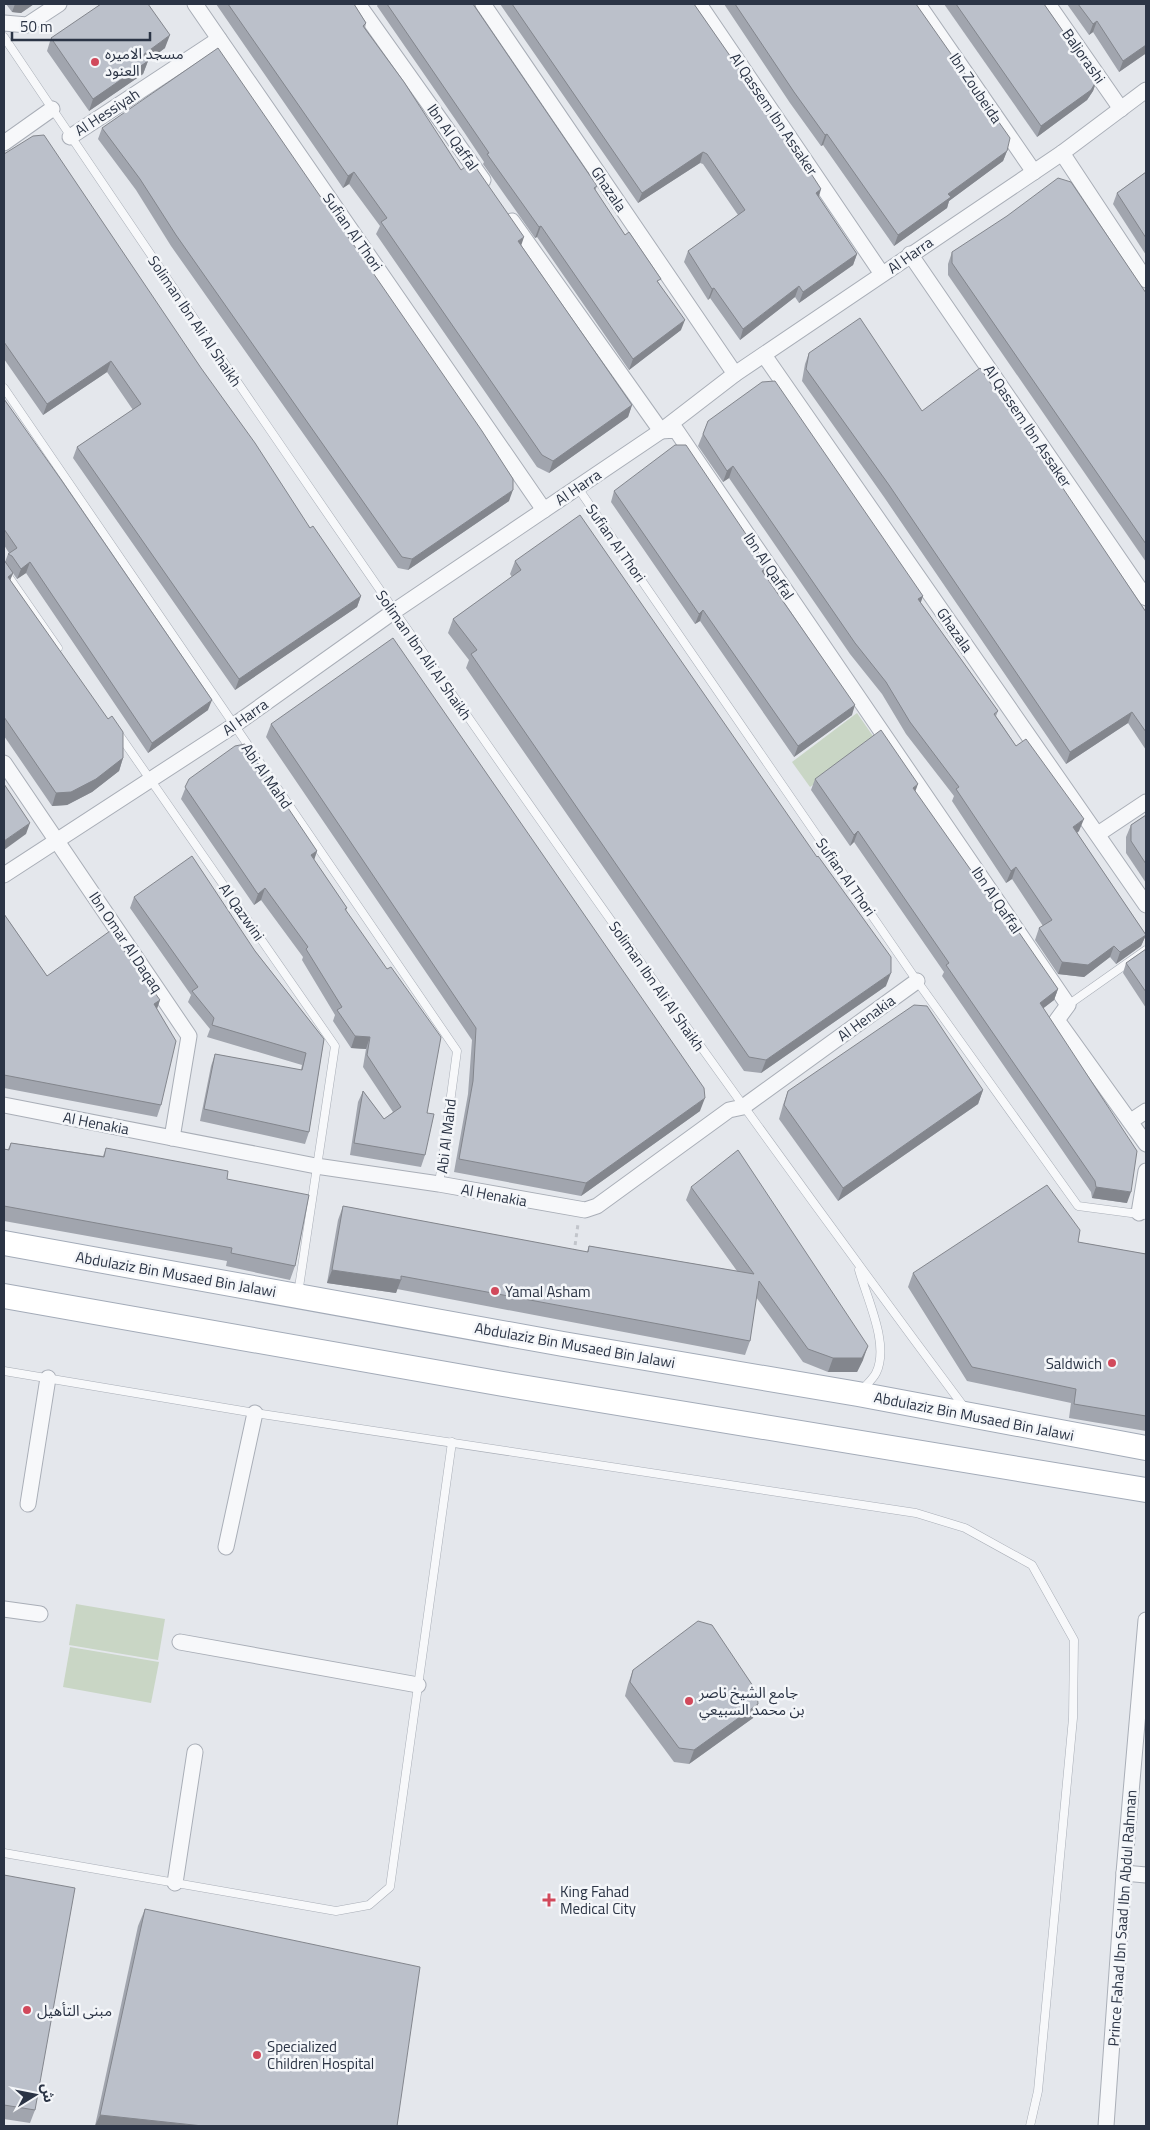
<svg xmlns="http://www.w3.org/2000/svg" width="1150" height="2130" font-family="'Titillium Web','Noto Sans Arabic',sans-serif">
  <style>
    .green { fill: #c9d6c5 }
    .lines { fill: none; stroke-linecap: round; stroke-linejoin: round }
    .lane-casing { stroke: #a9aeb7; stroke-width: 9 }
    .street-casing { stroke: #a9aeb7; stroke-width: 17 }
    .primary-casing { stroke: #a3abb8; stroke-width: 26 }
    .path { stroke: #c2c5cb; stroke-width: 3; stroke-dasharray: 4 4; stroke-linecap: butt }
    .lane { stroke: #f7f8fa; stroke-width: 8 }
    .street { stroke: #f7f8fa; stroke-width: 15 }
    .primary { stroke: #fff; stroke-width: 24 }
    .wall { fill: #a1a5ae }
    .shaded-wall { fill: #83868d }
    .building { fill: #bbc0ca; stroke: #83868d }
    .poi-dot { fill: #d1495b; stroke: #f4f6f9; stroke-width: 2 }
    .labels { text-anchor: middle; dominant-baseline: central; stroke-width: 5; stroke-linejoin: round; paint-order: stroke }
    .poi-label { font-size: 15px; fill: #2b3445; stroke: #f4f6f9; text-anchor: start }
    .street-label { font-size: 15px; fill: #2b3445; stroke: #f4f6f9 }
  </style>
  <rect width="100%" height="100%" fill="#e4e7ec"/>
  <g class="green">
    <polygon points="857,713 875,739 810,787 792,762"/>
    <polygon points="76,1604 165,1619 158,1660 69,1645"/>
    <polygon points="70,1647 159,1662 151,1703 63,1687"/>
  </g>
  <g class="lines">
    <g class="lane-casing">
      <g id="lane">
        <path d="M4 37C315 500 631 960 964 1407"/>
        <polyline points="4,388 457,1051 439,1184"/>
        <polyline points="578,488 917,981 1078,1206 1146,1215"/>
        <polyline points="4,570 58,648"/>
        <polyline points="118,733 335,1046 298,1294"/>
        <polyline points="1068,1005 1146,950"/>
        <path d="M859 1270C867 1299 890 1345 876 1373 873 1379 866 1385 861 1391"/>
        <polyline points="4,1371 255,1413 916,1513 965,1528 1032,1565 1074,1640 1073,1718 1038,2091 1030,2126"/>
        <polyline points="4,1853 336,1911 369,1905 390,1887 452,1442"/>
      </g>
    </g>
    <g class="street-casing">
      <g id="street">
        <polyline points="195,4 544,510"/>
        <polyline points="358,4 483,180"/>
        <polyline points="483,4 735,374"/>
        <polyline points="699,4 882,274"/>
        <polyline points="918,4 1034,172"/>
        <polyline points="1048,4 1121,109"/>
        <polyline points="4,23 27,25 59,4"/>
        <polyline points="70,137 219,39"/>
        <polyline points="4,143 52,109"/>
        <polyline points="1062,153 1146,280"/>
        <polyline points="512,221 661,431 676,430 1068,1005 1057,1020 1146,1144"/>
        <polyline points="910,254 1146,598"/>
        <polyline points="764,355 1146,905"/>
        <polyline points="4,763 189,1036 172,1138"/>
        <polyline points="1098,834 1146,802"/>
        <polyline points="4,875 233,726 393,612 661,431 735,374 1062,153 1146,90"/>
        <polyline points="4,1105 316,1166 439,1184 585,1210 597,1206 729,1110 743,1107 917,981"/>
        <polyline points="1131,1121 1146,1111"/>
        <polyline points="1139,1213 1146,1171"/>
        <polyline points="28,1504 48,1378"/>
        <polyline points="226,1547 255,1413"/>
        <polyline points="4,1609 40,1614"/>
        <polyline points="180,1642 418,1685"/>
        <polyline points="1124,1873 1146,1875"/>
        <polyline points="175,1883 195,1752"/>
        <polyline points="1106,2126 1124,1873 1146,1620"/>
      </g>
    </g>
    <g class="primary-casing">
      <g id="primary">
        <polyline points="4,1243 563,1344 858,1394 1146,1448"/>
        <polyline points="4,1296 503,1384 1146,1490"/>
      </g>
    </g>
    <polyline class="path" points="574,1253 578,1224"/>
    <use href="#lane" class="lane"/>
    <use href="#street" class="street"/>
    <use href="#primary" class="primary"/>
  </g>
  <g class="wall">
    <polygon points="6,4 34,4 21,13 12,12"/>
    <polygon points="216,4 354,4 366,23 365,28 461,170 521,245 632,405 628,417 549,473 537,467 376,234 380,226 349,184 343,188"/>
    <polygon points="378,4 473,4 597,186 595,191 625,235 659,283 681,330 629,370 537,237 535,238 483,164 484,162 464,132 377,6"/>
    <polygon points="500,4 694,4 821,189 819,197 857,254 853,265 799,303 795,297 740,340 710,298 708,300 684,262 688,251 738,215 703,164 700,163 638,203"/>
    <polygon points="724,4 916,4 1007,151 1003,161 949,201 947,208 894,246 823,145 821,146 790,103"/>
    <polygon points="944,4 1044,4 1097,80 1093,91 1087,100 1037,137"/>
    <polygon points="1067,4 1146,4 1146,51 1145,54 1119,72 1093,32 1089,35"/>
    <polygon points="108,5 165,48 148,61 143,74 89,111 47,51 51,38"/>
    <polygon points="102,128 509,501 408,570 398,568 171,246 136,190 98,139"/>
    <polygon points="4,154 310,528 361,596 357,607 235,690 73,458 77,447 133,410 107,372 43,415 4,359"/>
    <polygon points="1146,172 1146,255 1113,204 1117,193"/>
    <polygon points="952,252 1146,293 1146,562 948,275 948,264"/>
    <polygon points="809,353 922,411 1146,612 1146,750 1128,723 1066,764 884,497 802,381 805,364"/>
    <polygon points="4,399 208,710 148,753 26,573 17,579 8,566 13,573 10,580 123,758 119,771 92,792 67,805 52,806 4,736 4,558 5,562 8,554 9,553 4,545"/>
    <polygon points="708,421 923,596 920,602 998,711 996,716 1016,746 1079,831 1077,833 1146,935 1141,946 1116,964 1110,957 1084,977 1058,974 1035,940 1039,928 1043,926 1012,879 1006,883 952,801 954,796 906,734 882,694 850,654 729,478 723,482 698,446"/>
    <polygon points="614,491 765,575 852,715 794,757 700,621 695,624 611,502"/>
    <polygon points="515,561 886,986 761,1073 744,1071 466,668 469,660 448,633 453,619 512,577 510,574"/>
    <polygon points="271,724 700,1111 581,1196 454,1172 468,1094 472,1040 266,737"/>
    <polygon points="189,779 317,851 314,860 347,908 346,911 427,1113 425,1155 421,1167 350,1155 358,1102 363,1091 384,1119 393,1112 363,1067 366,1049 351,1048 333,1021 335,1015 302,960 303,957 261,900 254,905 181,799"/>
    <polygon points="815,779 915,792 1006,920 1058,989 1054,1000 1043,1008 1127,1203 1092,1198 1091,1192 942,976 944,972 854,842 850,846 811,790"/>
    <polygon points="1146,815 1146,883 1126,853 1126,837 1131,825"/>
    <polygon points="134,897 255,951 324,1039 309,1132 305,1144 200,1121 211,1066 215,1054 301,1070 302,1065 207,1037 210,1029 188,1002 191,995 130,908"/>
    <polygon points="4,914 47,976 160,1000 157,1009 161,1105 157,1117 4,1088"/>
    <polygon points="1146,949 1146,1008 1123,973 1126,963"/>
    <polygon points="983,1090 978,1104 838,1201 779,1119 783,1105 788,1091"/>
    <polygon points="11,1143 103,1156 106,1148 227,1179 295,1266 290,1280 226,1266 227,1261 4,1221 4,1149 8,1149"/>
    <polygon points="691,1187 863,1360 857,1372 828,1372 803,1362 756,1297 750,1341 745,1355 397,1289 396,1293 327,1283 338,1220 343,1206 587,1252 589,1246 737,1271 686,1200"/>
    <polygon points="1078,1242 1146,1254 1146,1431 1069,1418 1071,1403 967,1381 908,1287 913,1273"/>
    <polygon points="633,1670 753,1718 689,1764 674,1762 625,1696 628,1684"/>
    <polygon points="4,1875 35,2110 30,2123 4,2119"/>
    <polygon points="145,1909 397,2126 95,2126 138,1926"/>
  </g>
  <g class="shaded-wall">
    <polygon points="15,4 34,4 21,13 12,12"/>
    <polygon points="1097,21 1093,32 1089,35 1093,24"/>
    <polygon points="170,35 165,48 142,65 148,61 143,74 89,111 93,99 143,55"/>
    <polygon points="1146,45 1146,51 1145,54 1119,72 1123,61"/>
    <polygon points="1097,80 1093,91 1087,100 1037,137 1041,126"/>
    <polygon points="827,134 823,145 821,146 825,135"/>
    <polygon points="1007,151 1003,161 949,201 947,208 894,246 898,235 948,194"/>
    <polygon points="703,152 700,163 638,203 642,193"/>
    <polygon points="354,172 349,184 343,188 348,176"/>
    <polygon points="821,189 817,200 816,193"/>
    <polygon points="541,226 537,237 535,238 539,227"/>
    <polygon points="524,237 520,249 518,241"/>
    <polygon points="857,254 853,265 799,303 803,292"/>
    <polygon points="799,286 795,297 740,340 743,329"/>
    <polygon points="714,288 710,298 708,300 712,289"/>
    <polygon points="685,320 681,330 629,370 633,359"/>
    <polygon points="111,361 107,372 43,415 47,404"/>
    <polygon points="632,405 628,417 549,473 553,461"/>
    <polygon points="733,466 729,478 723,482 727,471"/>
    <polygon points="513,490 509,501 408,570 412,559"/>
    <polygon points="30,562 26,573 17,579 21,569"/>
    <polygon points="768,567 764,577 762,571"/>
    <polygon points="13,573 8,586 8,577"/>
    <polygon points="361,596 357,607 235,690 239,679"/>
    <polygon points="923,596 919,608 918,599"/>
    <polygon points="703,610 700,621 695,624 699,614"/>
    <polygon points="212,700 208,710 148,753 152,743"/>
    <polygon points="855,705 852,715 794,757 798,746"/>
    <polygon points="1132,712 1128,723 1066,764 1070,752"/>
    <polygon points="123,758 119,771 92,792 67,805 52,806 56,793"/>
    <polygon points="918,784 914,795 913,788"/>
    <polygon points="1084,819 1079,831 1068,839 1073,827"/>
    <polygon points="30,823 26,834 4,850 4,841"/>
    <polygon points="858,831 854,842 850,846 854,835"/>
    <polygon points="317,851 313,863 311,855"/>
    <polygon points="1016,867 1012,879 1006,883 1011,871"/>
    <polygon points="265,888 261,900 254,905 258,894"/>
    <polygon points="1146,935 1141,946 1116,964 1120,952"/>
    <polygon points="1114,946 1110,957 1084,977 1058,974 1062,962"/>
    <polygon points="891,973 886,986 761,1073 766,1060"/>
    <polygon points="1058,989 1054,1000 1036,1014 1040,1003"/>
    <polygon points="160,1000 156,1011 154,1004"/>
    <polygon points="355,1036 370,1037 366,1049 351,1048"/>
    <polygon points="983,1090 978,1104 838,1201 843,1188"/>
    <polygon points="705,1098 700,1111 581,1196 586,1183"/>
    <polygon points="1096,1187 1131,1192 1127,1203 1092,1198"/>
    <polygon points="332,1270 401,1280 396,1293 327,1283"/>
    <polygon points="868,1346 863,1360 857,1372 828,1372 833,1358"/>
    <polygon points="758,1704 753,1718 689,1764 694,1750"/>
    <polygon points="100,2115 203,2126 95,2126"/>
  </g>
  <g class="building">
    <polygon points="101,4 108,4 108,5 109,4 148,4 170,35 143,55 148,61 93,99 51,38"/>
    <polygon points="228,4 354,4 366,23 363,26 404,82 461,170 472,162 524,237 518,241 632,405 553,461 542,455 381,222 387,218 354,172 348,176"/>
    <polygon points="387,4 473,4 597,186 594,188 625,235 629,232 661,279 657,281 685,320 633,359 541,226 539,227 487,154 489,153"/>
    <polygon points="512,4 694,4 801,158 821,189 816,193 857,254 803,292 799,286 743,329 714,288 712,289 688,251 745,210 707,154 703,152 642,193"/>
    <polygon points="735,4 916,4 1010,138 1007,151 948,194 951,197 898,235 827,134 825,135 794,92"/>
    <polygon points="956,4 1044,4 1097,80 1091,90 1041,126"/>
    <polygon points="1078,4 1146,4 1146,45 1123,61 1097,21 1093,24"/>
    <polygon points="218,48 482,431 513,479 513,490 412,559 402,557 176,235 140,179 102,128"/>
    <polygon points="44,135 201,368 255,443 310,528 313,526 361,596 239,679 77,447 141,404 111,361 47,404 4,342 4,154 33,136"/>
    <polygon points="1146,172 1146,238 1117,193"/>
    <polygon points="1058,178 1071,182 1146,293 1146,544 952,263 952,252 1007,216"/>
    <polygon points="860,318 922,411 980,368 1046,463 1146,612 1146,732 1132,712 1070,752 889,485 806,369 809,353"/>
    <polygon points="775,381 923,596 918,599 998,711 994,714 1016,746 1026,739 1084,819 1073,827 1146,935 1120,952 1114,946 1088,965 1062,962 1039,928 1052,920 1016,867 1011,871 956,789 959,787 910,722 886,682 855,643 733,466 727,471 703,434 708,421 762,382"/>
    <polygon points="4,399 62,481 212,700 152,743 30,562 21,569 12,556 8,554 17,548 4,529"/>
    <polygon points="675,445 686,445 768,567 762,571 855,705 798,746 703,610 699,614 614,491"/>
    <polygon points="580,515 817,857 818,856 891,957 891,973 766,1060 749,1057 471,654 477,650 453,619 521,570 515,561"/>
    <polygon points="4,558 4,560 13,573 8,577 108,719 112,716 123,732 123,758 96,779 71,792 56,793 4,717"/>
    <polygon points="393,638 704,1088 705,1098 586,1183 459,1159 473,1081 476,1028 271,724"/>
    <polygon points="881,730 918,784 913,788 1006,920 1009,918 1058,989 1040,1003 1137,1151 1131,1192 1096,1187 1095,1181 946,965 949,963 858,831 854,835 815,779"/>
    <polygon points="245,744 317,851 311,855 347,908 345,909 387,969 391,967 441,1037 427,1113 434,1114 425,1155 354,1143 363,1091 384,1119 401,1107 367,1055 370,1037 355,1036 337,1010 342,1007 306,949 308,947 265,888 258,894 185,787 189,779 235,746"/>
    <polygon points="4,784 30,823 4,841"/>
    <polygon points="1146,815 1146,864 1131,841 1131,825"/>
    <polygon points="192,856 255,951 324,1039 309,1132 204,1109 215,1054 302,1070 306,1053 212,1025 214,1018 192,991 198,987 134,897"/>
    <polygon points="4,914 47,976 110,931 160,1000 154,1004 176,1041 161,1105 4,1075"/>
    <polygon points="1146,949 1146,992 1126,963"/>
    <polygon points="914,1005 927,1006 983,1090 843,1188 784,1105 788,1091"/>
    <polygon points="11,1143 104,1157 106,1148 228,1171 227,1179 309,1195 295,1266 231,1253 232,1248 4,1206 4,1149 9,1150"/>
    <polygon points="738,1150 868,1346 862,1358 833,1358 808,1349 759,1281 750,1341 401,1276 401,1280 332,1270 343,1206 588,1252 589,1246 754,1274 691,1187"/>
    <polygon points="1047,1185 1080,1230 1078,1242 1146,1254 1146,1416 1074,1404 1076,1389 972,1367 913,1273"/>
    <polygon points="698,1621 712,1625 757,1692 758,1704 694,1750 679,1748 630,1682 633,1670"/>
    <polygon points="4,1875 75,1888 35,2110 4,2105"/>
    <polygon points="145,1909 420,1967 397,2126 203,2126 100,2115"/>
  </g>
  <g class="poi-dot">
    <circle cx="95" cy="62" r="5"/>
    <circle cx="495" cy="1291" r="5"/>
    <circle cx="1112" cy="1363" r="5"/>
    <circle cx="689" cy="1701" r="5"/>
    <path d="M546.5 1892.5h5v5h5v5h-5v5h-5v-5h-5v-5h5z"/>
    <circle cx="27" cy="2010" r="5"/>
    <circle cx="257" cy="2055" r="5"/>
  </g>
  <g class="labels">
    <g class="poi-label">
      <text x="105" y="53">مسجد الاميره<tspan x="105" dy="17">العنود</tspan></text>
      <text x="505" y="1291">Yamal Asham</text>
      <text x="1102" y="1363" text-anchor="end">Saldwich</text>
      <text x="699" y="1692">جامع الشيخ ناصر<tspan x="699" dy="17">بن محمد السبيعي</tspan></text>
      <text x="560" y="1891">King Fahad<tspan x="560" dy="17">Medical City</tspan></text>
      <text x="37" y="2010">مبنى التأهيل</text>
      <text x="267" y="2046">Specialized<tspan x="267" dy="17">Children Hospital</tspan></text>
    </g>
    <g class="street-label">
      <text transform="translate(1084 56) rotate(55)">Baljorashi</text>
      <text transform="translate(976 88) rotate(56)">Ibn Zoubeida</text>
      <text transform="translate(107 112) rotate(-33)">Al Hessiyah</text>
      <text transform="translate(774 114) rotate(56)">Al Qassem Ibn Assaker</text>
      <text transform="translate(453 137) rotate(55)">Ibn Al Qaffal</text>
      <text transform="translate(609 189) rotate(56)">Ghazala</text>
      <text transform="translate(353 232) rotate(55)">Sufian Al Thori</text>
      <text transform="translate(910 255) rotate(-35)">Al Harra</text>
      <text transform="translate(195 321) rotate(56)">Soliman Ibn Ali Al Shaikh</text>
      <text transform="translate(1028 426) rotate(56)">Al Qassem Ibn Assaker</text>
      <text transform="translate(578 487) rotate(-34)">Al Harra</text>
      <text transform="translate(616 543) rotate(55)">Sufian Al Thori</text>
      <text transform="translate(769 566) rotate(56)">Ibn Al Qaffal</text>
      <text transform="translate(955 630) rotate(55)">Ghazala</text>
      <text transform="translate(424 655) rotate(55)">Soliman Ibn Ali Al Shaikh</text>
      <text transform="translate(245 717) rotate(-35)">Al Harra</text>
      <text transform="translate(267 776) rotate(55)">Abi Al Mahd</text>
      <text transform="translate(846 877) rotate(55)">Sufian Al Thori</text>
      <text transform="translate(997 900) rotate(56)">Ibn Al Qaffal</text>
      <text transform="translate(242 912) rotate(55)">Al Qazwini</text>
      <text transform="translate(126 942) rotate(56)">Ibn Omar Al Daqaq</text>
      <text transform="translate(657 986) rotate(55)">Soliman Ibn Ali Al Shaikh</text>
      <text transform="translate(866 1018) rotate(-36)">Al Henakia</text>
      <text transform="translate(96 1123) rotate(11)">Al Henakia</text>
      <text transform="translate(446 1136) rotate(-83)">Abi Al Mahd</text>
      <text transform="translate(494 1195) rotate(11)">Al Henakia</text>
      <text transform="translate(176 1274) rotate(10)">Abdulaziz Bin Musaed Bin Jalawi</text>
      <text transform="translate(575 1345) rotate(10)">Abdulaziz Bin Musaed Bin Jalawi</text>
      <text transform="translate(974 1416) rotate(11)">Abdulaziz Bin Musaed Bin Jalawi</text>
      <text transform="translate(1122 1918) rotate(-86)">Prince Fahad Ibn Saad Ibn Abdul Rahman</text>
    </g>
  </g>
  <rect width="1150" height="2130" fill="none" stroke="#2b3445" stroke-width="10"/>
  <g transform="translate(35 2095) rotate(80)" stroke="#f4f6f9" stroke-width="4" paint-order="stroke">
  <path d="M0-4L9 19L0 12L-9 19Z" fill="#2b3445"/>
  <text y="-8" font-size="14" font-weight="bold" text-anchor="middle" fill="#2b3445">ش</text>
  </g>
  <path d="M12 32v8h138v-8" fill="none" stroke="#2b3445" stroke-width="2.5"/>
  <text x="20" y="32" font-size="15" fill="#2b3445" stroke="#f4f6f9" stroke-width="4" paint-order="stroke">50 m</text>
</svg>
